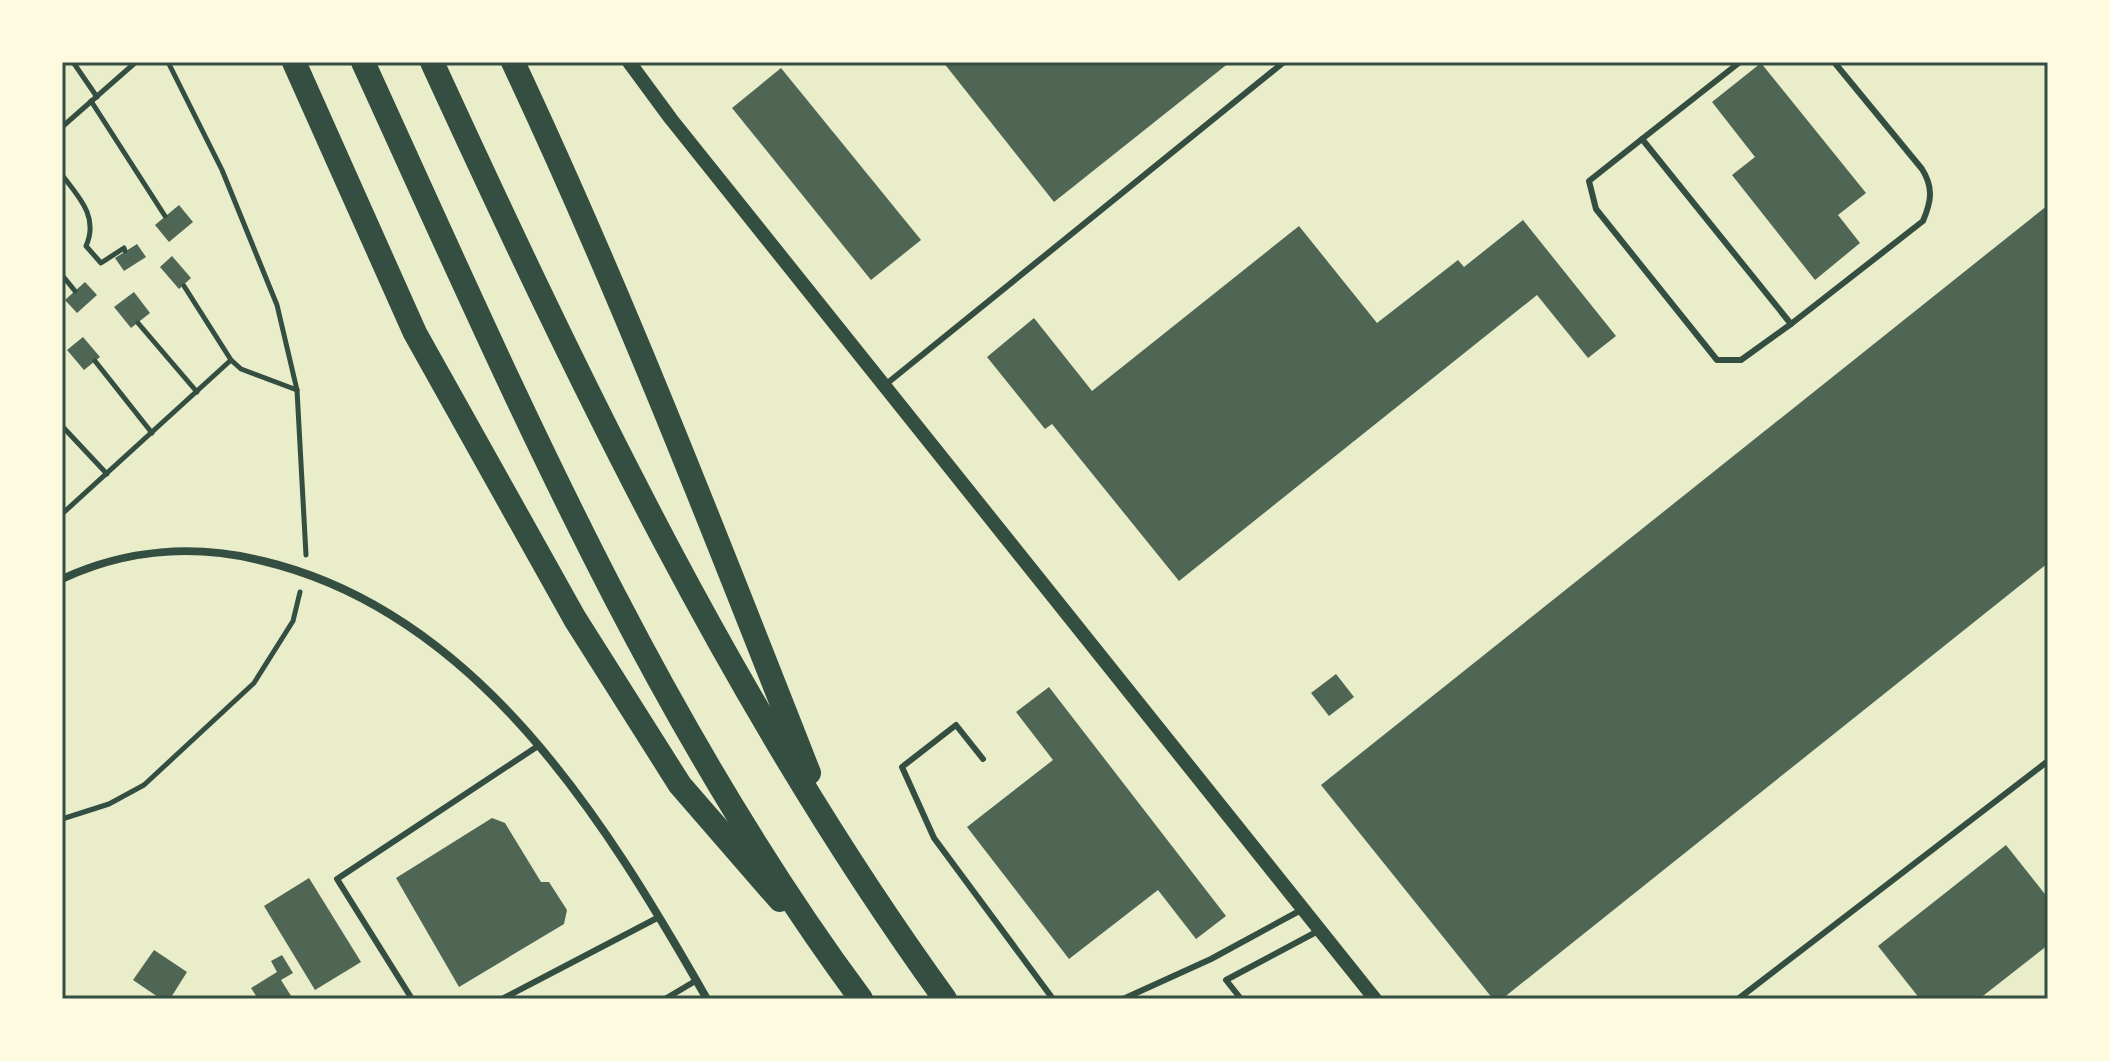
<svg xmlns="http://www.w3.org/2000/svg" width="2110" height="1061" font-family="'Alegreya Sans',sans-serif">
  <style>
    .building { fill: #4f6655 }
    .lines { fill: none; stroke-linecap: round; stroke-linejoin: round }
    .path { stroke: #344e41; stroke-width: 5 }
    .service { stroke: #344e41; stroke-width: 6 }
    .minor { stroke: #344e41; stroke-width: 8 }
    .tertiary { stroke: #344e41; stroke-width: 14 }
    .motorway { stroke: #344e41; stroke-width: 24 }
    .neatline { fill: none; stroke: #344e41; stroke-width: 3 }
  </style>
  <rect width="100%" height="100%" fill="#e9edc9"/>
  <g class="building">
    <polygon points="943,62 1230,62 1054,202"/>
    <polygon points="1761,63 1866,193 1838,215 1860,243 1815,280 1732,175 1755,157 1712,102"/>
    <polygon points="781,68 921,240 871,280 732,108"/>
    <polygon points="179,205 193,222 169,242 155,225"/>
    <polygon points="2048,205 2048,563 1502,999 1493,999 1321,785"/>
    <polygon points="1523,220 1616,336 1588,358 1537,295 1179,581 1052,424 1045,429 987,357 1034,318 1092,391 1299,226 1377,323 1458,260 1464,267"/>
    <polygon points="137,244 146,257 124,271 115,258"/>
    <polygon points="172,256 191,278 179,289 160,267"/>
    <polygon points="85,282 97,295 77,313 65,300"/>
    <polygon points="134,292 150,313 131,328 114,307"/>
    <polygon points="83,337 100,357 84,370 67,350"/>
    <polygon points="1336,674 1354,697 1329,716 1311,693"/>
    <polygon points="1049,687 1226,916 1196,939 1158,890 1069,959 967,827 1053,760 1016,712"/>
    <polygon points="492,818 505,823 541,882 549,882 567,910 564,924 459,987 396,878"/>
    <polygon points="2006,845 2048,898 2048,945 1979,999 1920,999 1878,946"/>
    <polygon points="309,878 361,962 315,990 264,906"/>
    <polygon points="154,950 187,972 170,999 161,999 133,980"/>
    <polygon points="282,955 293,973 281,980 293,999 258,999 251,988 277,972 271,961"/>
  </g>
  <g class="lines">
    <g class="path">
      <polyline points="73,62 97,97"/>
      <polyline points="168,62 222,170 277,305 297,390 306,555"/>
      <polyline points="91,101 165,216"/>
      <polyline points="62,127 136,62"/>
      <path d="M62 175C79 197 99 217 86 246L101 263 124 248 125 251"/>
      <polyline points="62,275 75,291"/>
      <polyline points="184,286 231,360"/>
      <polyline points="138,323 197,392"/>
      <polyline points="95,361 152,433"/>
      <polyline points="62,426 107,474"/>
      <polyline points="62,514 231,360 241,369 297,390"/>
      <polyline points="62,819 109,804 144,785 254,683 293,621 300,592"/>
    </g>
    <g class="service">
      <path d="M1740 62 1642 139 1791 324 1923 221C1931 202 1934 188 1922 169L1834 62"/>
      <polyline points="1642,139 1589,181 1596,209 1717,360 1741,360 1791,324"/>
      <polyline points="885,385 1284,62"/>
      <polyline points="983,759 956,725 902,767 934,838 1053,999"/>
      <polyline points="412,999 337,879 538,746"/>
      <polyline points="502,999 659,917"/>
      <polyline points="665,999 697,980"/>
      <polyline points="1123,999 1211,959 1303,909"/>
      <polyline points="1241,999 1226,980 1320,930"/>
      <polyline points="1738,999 2048,761"/>
    </g>
    <path class="minor" d="M62 579C126 549 195 544 263 561 477 612 605 820 707 999"/>
    <polyline class="tertiary" points="629,62 671,119 1375,999"/>
    <g class="motorway">
      <polyline points="294,62 415,333 575,619 680,785 780,900"/>
      <path d="M363 62C510 383 650 714 861 999"/>
      <path d="M432 62C581 386 735 709 945 999"/>
      <path d="M513 62C622 294 715 534 809 773"/>
    </g>
  </g>
  <rect width="2110" height="1061" fill="none" stroke="#fefae0" stroke-width="128"/>
  <rect x="64" y="64" width="1982" height="933" class="neatline"/>
</svg>
